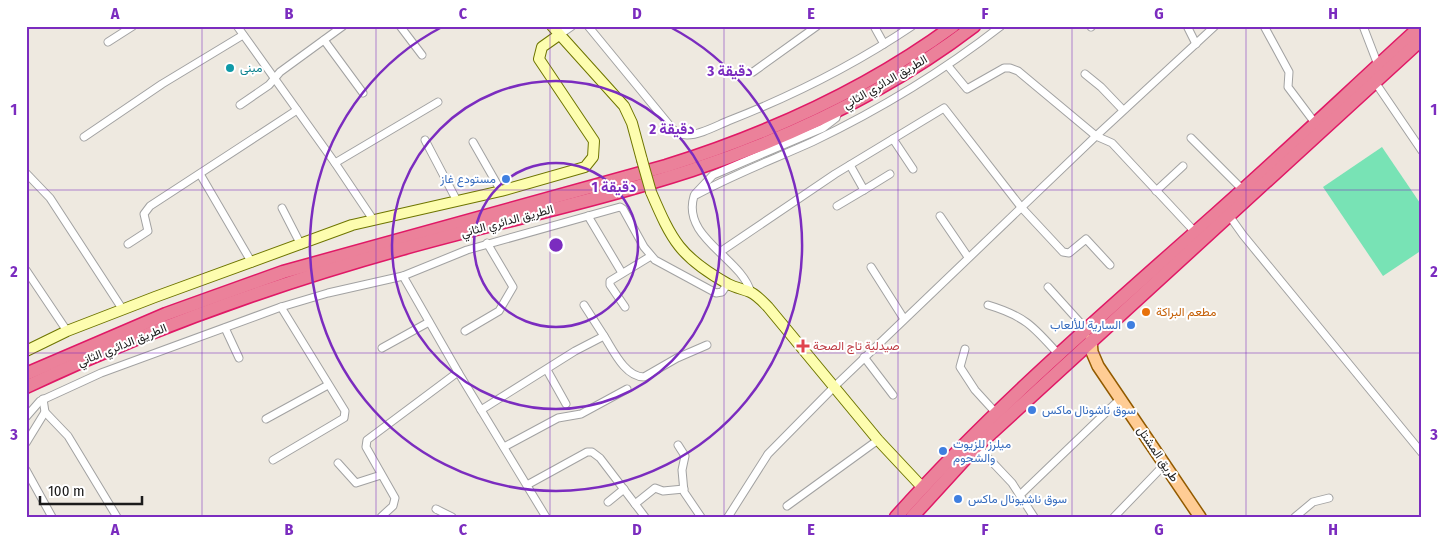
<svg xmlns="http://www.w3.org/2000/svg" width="1448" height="543" font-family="'Fira Sans Condensed',Vazirmatn,sans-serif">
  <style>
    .pitch { fill: #78e3b5 }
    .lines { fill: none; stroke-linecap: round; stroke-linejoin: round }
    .street-casing { stroke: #a2a2a2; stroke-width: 9 }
    .secondary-casing { stroke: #6e7500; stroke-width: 12 }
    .primary-casing { stroke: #935b00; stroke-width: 14 }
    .highway-casing { stroke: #e01966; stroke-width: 15 }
    .street { stroke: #fff; stroke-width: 7 }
    .secondary { stroke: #fdfdaf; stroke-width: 10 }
    .primary { stroke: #ffcc94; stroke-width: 11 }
    .highway { stroke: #eb819a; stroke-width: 12 }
    .secondary-bridge-casing { stroke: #6e7500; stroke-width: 12; stroke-linecap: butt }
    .secondary-bridge { stroke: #fdfdaf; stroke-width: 10 }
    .grid { fill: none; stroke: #7b2cbf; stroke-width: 1; stroke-opacity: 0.55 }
    .ring { fill: none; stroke: #7b2cbf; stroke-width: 2.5 }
    .culture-dot { fill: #0f9aa8; stroke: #fff; stroke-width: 2 }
    .shop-dot { fill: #3f7fe0; stroke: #fff; stroke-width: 2 }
    .food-dot { fill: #e8710a; stroke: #fff; stroke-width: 2 }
    .health-dot { fill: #e0444e; stroke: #fff; stroke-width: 2 }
    .labels { text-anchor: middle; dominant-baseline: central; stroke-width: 4; stroke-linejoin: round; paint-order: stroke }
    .culture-label { font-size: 12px; fill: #0d838f; stroke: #fff; text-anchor: start }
    .street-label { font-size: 12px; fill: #1b1b1b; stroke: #fff }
    .shop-label { font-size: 12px; fill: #366cbe; stroke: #fff; text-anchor: start }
    .food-label { font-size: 12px; fill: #c56008; stroke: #fff; text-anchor: start }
    .health-label { font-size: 12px; fill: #be3a42; stroke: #fff; text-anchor: start }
    .centre { fill: #7b2cbf; stroke: #fff; stroke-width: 2.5 }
    .ring-label { font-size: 15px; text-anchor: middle; font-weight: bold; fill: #7b2cbf; stroke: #fff; stroke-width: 4; stroke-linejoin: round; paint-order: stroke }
    .neatline { fill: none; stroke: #7b2cbf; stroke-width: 2 }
    .grid-label { font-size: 16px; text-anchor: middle; font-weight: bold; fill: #7b2cbf }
  </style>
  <rect width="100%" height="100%" fill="#eee9e0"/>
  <polygon class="pitch" points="1382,147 1422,206 1422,250 1383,276 1323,187"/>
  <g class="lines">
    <g class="street-casing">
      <g id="street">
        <polyline points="237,26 335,163 372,218"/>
        <polyline points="400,26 422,55"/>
        <path d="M588 26 671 127C675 132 681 135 687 135 700 135 716 126 728 121 792 96 854 65 912 26"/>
        <polyline points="874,26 884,44"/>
        <polyline points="1187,26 1196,44"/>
        <polyline points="1264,26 1289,72 1288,87 1315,123"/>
        <polyline points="1363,26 1378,65"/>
        <polyline points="1091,27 1092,26"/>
        <polyline points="559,35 572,26"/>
        <polyline points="324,40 363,93"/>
        <polyline points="108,42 133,26"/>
        <polyline points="948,66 967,89 1004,68 1010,68 1018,71 1096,136 1112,143 1195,232"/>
        <polyline points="753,72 817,26"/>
        <polyline points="1085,74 1101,87 1123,110"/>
        <polyline points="1375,82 1422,151"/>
        <polyline points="240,105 269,85 280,72 343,26"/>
        <polyline points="84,137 162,84 243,35"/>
        <polyline points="1191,138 1243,190"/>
        <polyline points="893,139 913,169"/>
        <polyline points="425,140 457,201"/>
        <polyline points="473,142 501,191"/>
        <polyline points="335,163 438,102"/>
        <polyline points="850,165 864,190 890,174"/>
        <polyline points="26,173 50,198 123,310"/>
        <polyline points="200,174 252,263"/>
        <polyline points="1156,191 1183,166"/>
        <polyline points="695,194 713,175 823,128 836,118 839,109"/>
        <polyline points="837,206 864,190"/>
        <polyline points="282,208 301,245"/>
        <polyline points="1228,214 1243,235 1422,453"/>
        <polyline points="588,216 622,273"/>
        <polyline points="940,216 968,257"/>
        <polyline points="128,244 148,231 144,214 150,206 297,110"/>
        <polyline points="720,252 835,174 944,108 1021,207 1063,252 1069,253 1086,239 1110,265"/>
        <polyline points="871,267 904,319"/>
        <polyline points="26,270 67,331"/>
        <polyline points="403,276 458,372 546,517"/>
        <polyline points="1048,287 1085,328"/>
        <path d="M751 293C742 258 681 238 694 196 732 175 772 160 812 142 879 110 942 72 1001 26"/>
        <path d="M988 305C1025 316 1034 327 1059 355"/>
        <polyline points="625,307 610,285 610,281 651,256"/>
        <polyline points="225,328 239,358"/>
        <polyline points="465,331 499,311 513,287 487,243"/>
        <path d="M604 336C613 350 625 377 644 377L677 358 707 345"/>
        <polyline points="382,348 429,322"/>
        <polyline points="965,349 960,367 975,390 996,413"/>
        <polyline points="864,357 893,395"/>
        <polyline points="547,370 566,404"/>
        <polyline points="481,410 575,351 604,336 584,305"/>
        <polyline points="45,412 68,436 117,517"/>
        <polyline points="26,417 40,401 101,373 281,307 328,293 403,276 467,250 620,207 623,209 644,247 655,260 716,293 722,292 728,283"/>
        <polyline points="266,419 328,385"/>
        <polyline points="26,443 45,412 43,399"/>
        <polyline points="678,445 685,456 682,470 684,492 701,517"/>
        <polyline points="977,446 1012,483 1034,517"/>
        <polyline points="504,447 558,418 581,414 627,389"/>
        <polyline points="273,460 344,418 345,411 281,307"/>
        <polyline points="338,463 356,483 381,475"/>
        <polyline points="26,470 52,517"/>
        <polyline points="527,485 587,452 592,452 600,458 645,517"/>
        <polyline points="1020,495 1121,398"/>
        <polyline points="608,502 624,489"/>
        <polyline points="635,504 655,488 663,491 684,489"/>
        <polyline points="787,506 878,440"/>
        <polyline points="436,509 452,517"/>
        <polyline points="381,517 393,506 395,498 366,447 367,440 458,372"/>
        <polyline points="728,517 768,454 835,386 1096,136 1215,26"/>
        <polyline points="1114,517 1164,465"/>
        <polyline points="1295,517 1313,502 1329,498"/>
      </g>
    </g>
    <g class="secondary-casing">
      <g id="secondary">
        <polyline points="552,26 624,106 632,123 642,160"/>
        <path d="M651 192C672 241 680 257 728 284 736 288 743 289 750 292 757 295 763 302 768 307L878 440 922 487"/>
        <polyline points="26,351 67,331 155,297 352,225 501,191 585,167 593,157 594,141 539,59 542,47 559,35"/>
      </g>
    </g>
    <g class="primary-casing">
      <polyline id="primary" points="1091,340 1092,352 1098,366 1200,517"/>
    </g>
    <g class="highway-casing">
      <g id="highway">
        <path d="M26 374 166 314 283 272 666 166C768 134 866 90 953 26"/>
        <path d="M26 387C147 330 272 285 401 249 497 222 597 201 692 170 792 137 890 90 974 26"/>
        <path d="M896 517C994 407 1107 311 1217 213 1286 152 1353 88 1421 26"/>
        <polyline points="912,517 977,446 1422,39"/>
      </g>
    </g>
    <use href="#street" class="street"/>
    <use href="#secondary" class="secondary"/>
    <use href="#primary" class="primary"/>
    <use href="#highway" class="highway"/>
    <g class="secondary-bridge-casing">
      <polyline id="secondary-bridge" points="642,160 651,192"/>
    </g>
    <use href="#secondary-bridge" class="secondary-bridge"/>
  </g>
  <path class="grid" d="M202 26V517M376 26V517M550 26V517M724 26V517M898 26V517M1072 26V517M1246 26V517M26 190H1422M26 353H1422"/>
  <g class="ring">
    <circle cx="556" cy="245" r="82"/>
    <circle cx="556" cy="245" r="164"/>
    <path d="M670 27A246 246 0 1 1 442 27"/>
  </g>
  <circle class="culture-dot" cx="230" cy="68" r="5"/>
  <g class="shop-dot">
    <circle cx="506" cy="179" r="5"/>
    <circle cx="1131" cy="325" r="5"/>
    <circle cx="1032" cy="410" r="5"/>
    <circle cx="943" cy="451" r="5"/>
    <circle cx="958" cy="499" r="5"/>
  </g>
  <circle class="food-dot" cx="1146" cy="312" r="5"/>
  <path class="health-dot" d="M800.5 338.5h5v5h5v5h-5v5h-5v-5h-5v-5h5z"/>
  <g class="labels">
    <g class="culture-label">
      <text x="240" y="68">مبنى</text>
    </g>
    <g class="street-label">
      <text transform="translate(885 82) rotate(-30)">الطريق الدائري الثاني</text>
      <text transform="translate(507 221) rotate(-15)">الطريق الدائري الثاني</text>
      <text transform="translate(122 345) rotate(-22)">الطريق الدائري الثاني</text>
      <text transform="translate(1158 454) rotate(56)">طريق المشتل</text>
    </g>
    <g class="shop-label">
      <text x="496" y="179" text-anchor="end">مستودع غاز</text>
      <text x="1121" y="325" text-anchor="end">السارية للألعاب</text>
      <text x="1042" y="410">سوق ناشونال ماكس</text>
      <text x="953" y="444">ميلرز للزيوت<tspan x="953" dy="14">والشحوم</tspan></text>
      <text x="968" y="499">سوق ناشيونال ماكس</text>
    </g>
    <g class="food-label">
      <text x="1156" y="312">مطعم البراكة</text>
    </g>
    <g class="health-label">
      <text x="813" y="346">صيدلية تاج الصحة</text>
    </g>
  </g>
  <circle cx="556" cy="245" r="8" class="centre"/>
  <g class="ring-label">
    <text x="730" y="76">3 دقيقة</text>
    <text x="672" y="134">2 دقيقة</text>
    <text x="614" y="192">1 دقيقة</text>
  </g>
  <rect width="1448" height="543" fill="none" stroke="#ffffff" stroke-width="55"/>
  <path d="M40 496v8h102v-8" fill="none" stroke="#1b1b1b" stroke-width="2.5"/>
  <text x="48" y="496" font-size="15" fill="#1b1b1b" stroke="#ffffff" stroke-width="4" paint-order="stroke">100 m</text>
  <rect x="28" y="28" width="1392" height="488" class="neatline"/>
  <g class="grid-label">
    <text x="115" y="19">A</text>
    <text x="289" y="19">B</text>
    <text x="463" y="19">C</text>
    <text x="637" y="19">D</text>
    <text x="811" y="19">E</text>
    <text x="985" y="19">F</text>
    <text x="1159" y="19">G</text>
    <text x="1333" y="19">H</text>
    <text x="14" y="115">1</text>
    <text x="1434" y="115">1</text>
    <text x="14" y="277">2</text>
    <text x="1434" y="277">2</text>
    <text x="14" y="440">3</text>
    <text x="1434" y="440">3</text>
    <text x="115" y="535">A</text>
    <text x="289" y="535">B</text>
    <text x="463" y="535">C</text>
    <text x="637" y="535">D</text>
    <text x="811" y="535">E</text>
    <text x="985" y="535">F</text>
    <text x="1159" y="535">G</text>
    <text x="1333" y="535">H</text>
  </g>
</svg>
